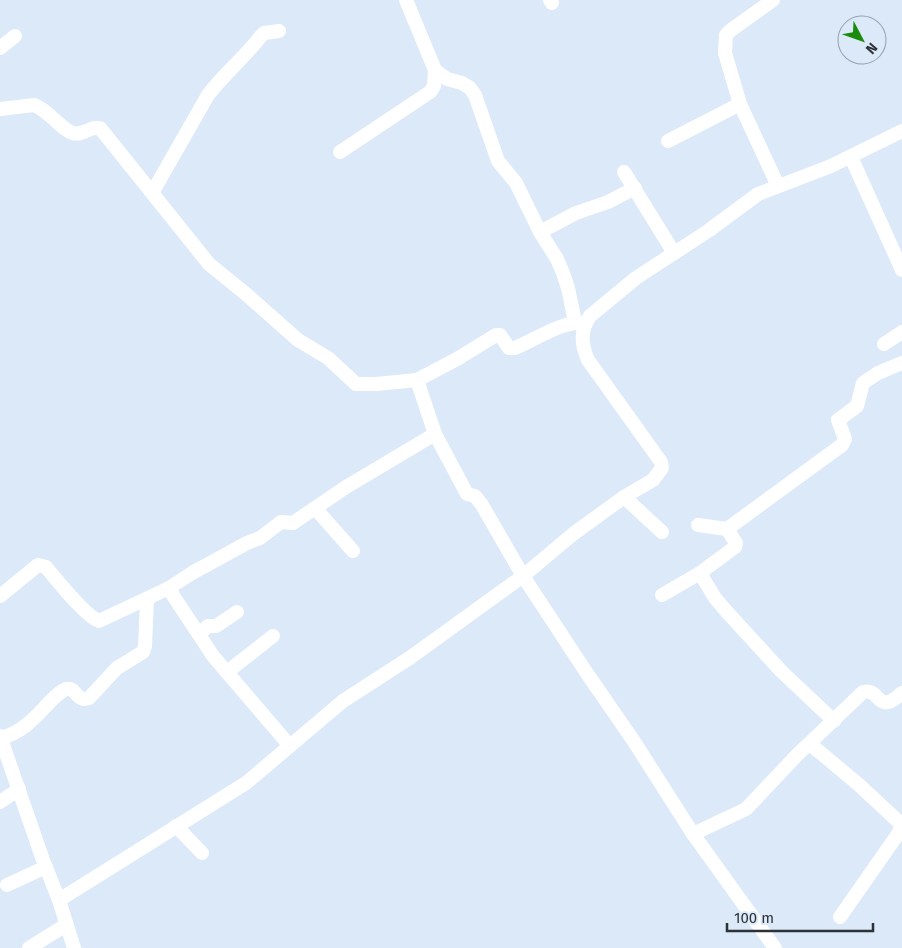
<svg xmlns="http://www.w3.org/2000/svg" width="902" height="948" font-family="'Fira Sans',sans-serif">
  <style>
    .lines { fill: none; stroke-linecap: round; stroke-linejoin: round }
    .minor { stroke: #fff; stroke-width: 14 }
  </style>
  <rect width="100%" height="100%" fill="#dbe9f9"/>
  <g class="lines">
    <g class="minor">
      <polyline points="406,0 435,70 447,79 462,83 470,88 475,95 498,161 516,183 540,232 557,259 563,273 568,288 575,322"/>
      <polyline points="550,0 552,3"/>
      <polyline points="0,48 15,36"/>
      <polyline points="740,104 725,53 726,35 731,30 773,0"/>
      <path d="M0 109 34 105C49 110 61 130 73 133 83 136 90 126 100 128L209 264 246 294 298 340 328 358 356 384H376L417 380 457 359 496 335H500L509 348H515C535 340 563 320 585 323"/>
      <polyline points="668,141 740,104 778,186"/>
      <polyline points="340,152 430,92 434,86 435,70"/>
      <polyline points="851,157 902,270"/>
      <polyline points="624,172 674,253"/>
      <path d="M152 193 208 95C224 74 245 57 261 36L264 33 279 31"/>
      <polyline points="540,232 576,213 608,202 635,188"/>
      <polyline points="884,344 902,332"/>
      <polyline points="417,380 435,434 467,494 475,496 482,505 523,576 586,672 633,740 693,834 775,948"/>
      <polyline points="624,497 662,532"/>
      <polyline points="315,508 353,551"/>
      <polyline points="698,525 727,529 842,445 845,439 838,420 857,406 863,383 878,373 902,363"/>
      <polyline points="700,573 715,598 727,612 781,671 834,721"/>
      <polyline points="662,595 700,573 735,547 736,543 727,529"/>
      <path d="M0 596 38 565 46 567C57 580 85 616 99 621L169 588"/>
      <polyline points="199,634 208,626 216,626 237,612"/>
      <polyline points="227,672 273,636"/>
      <polyline points="0,736 43,860 59,900 74,948"/>
      <path d="M1 738C20 733 32 721 45 707 51 701 57 693 66 689 76 686 76 703 89 698L117 668 143 652 145 646 147 599"/>
      <polyline points="810,744 858,784 901,824 901,827 898,834 840,917"/>
      <polyline points="290,746 213,656 174,597 169,588 192,573 247,543 260,538 281,522 293,523 346,487 435,434"/>
      <polyline points="0,802 19,789"/>
      <polyline points="176,826 202,853"/>
      <path d="M693 834 746 809 797 755 863 692C881 687 876 717 902 693"/>
      <polyline points="7,885 46,867"/>
      <path d="M59 900 246 783 343 701 411 657 523 576 573 534 624 497 653 480 662 468 661 462 588 360C581 344 580 331 590 316L636 278 708 231 758 194 831 166 902 131"/>
      <polyline points="29,948 66,925"/>
    </g>
  </g>
  <g transform="translate(862 40) rotate(131)"><circle r="24" fill="#dbe9f9" stroke="#95a0ac"/>
  <path d="M0-4L9 19L0 12L-9 19Z" fill="#1b8b0e"/>
  <text y="-8" font-size="14" font-weight="bold" text-anchor="middle" fill="#2d3238">N</text>
  </g>
  <path d="M727 923v8h146v-8" fill="none" stroke="#2d3238" stroke-width="2.5"/>
  <text x="734" y="923" font-size="15" fill="#2d3238" stroke="#dbe9f9" stroke-width="4" paint-order="stroke">100 m</text>
</svg>
